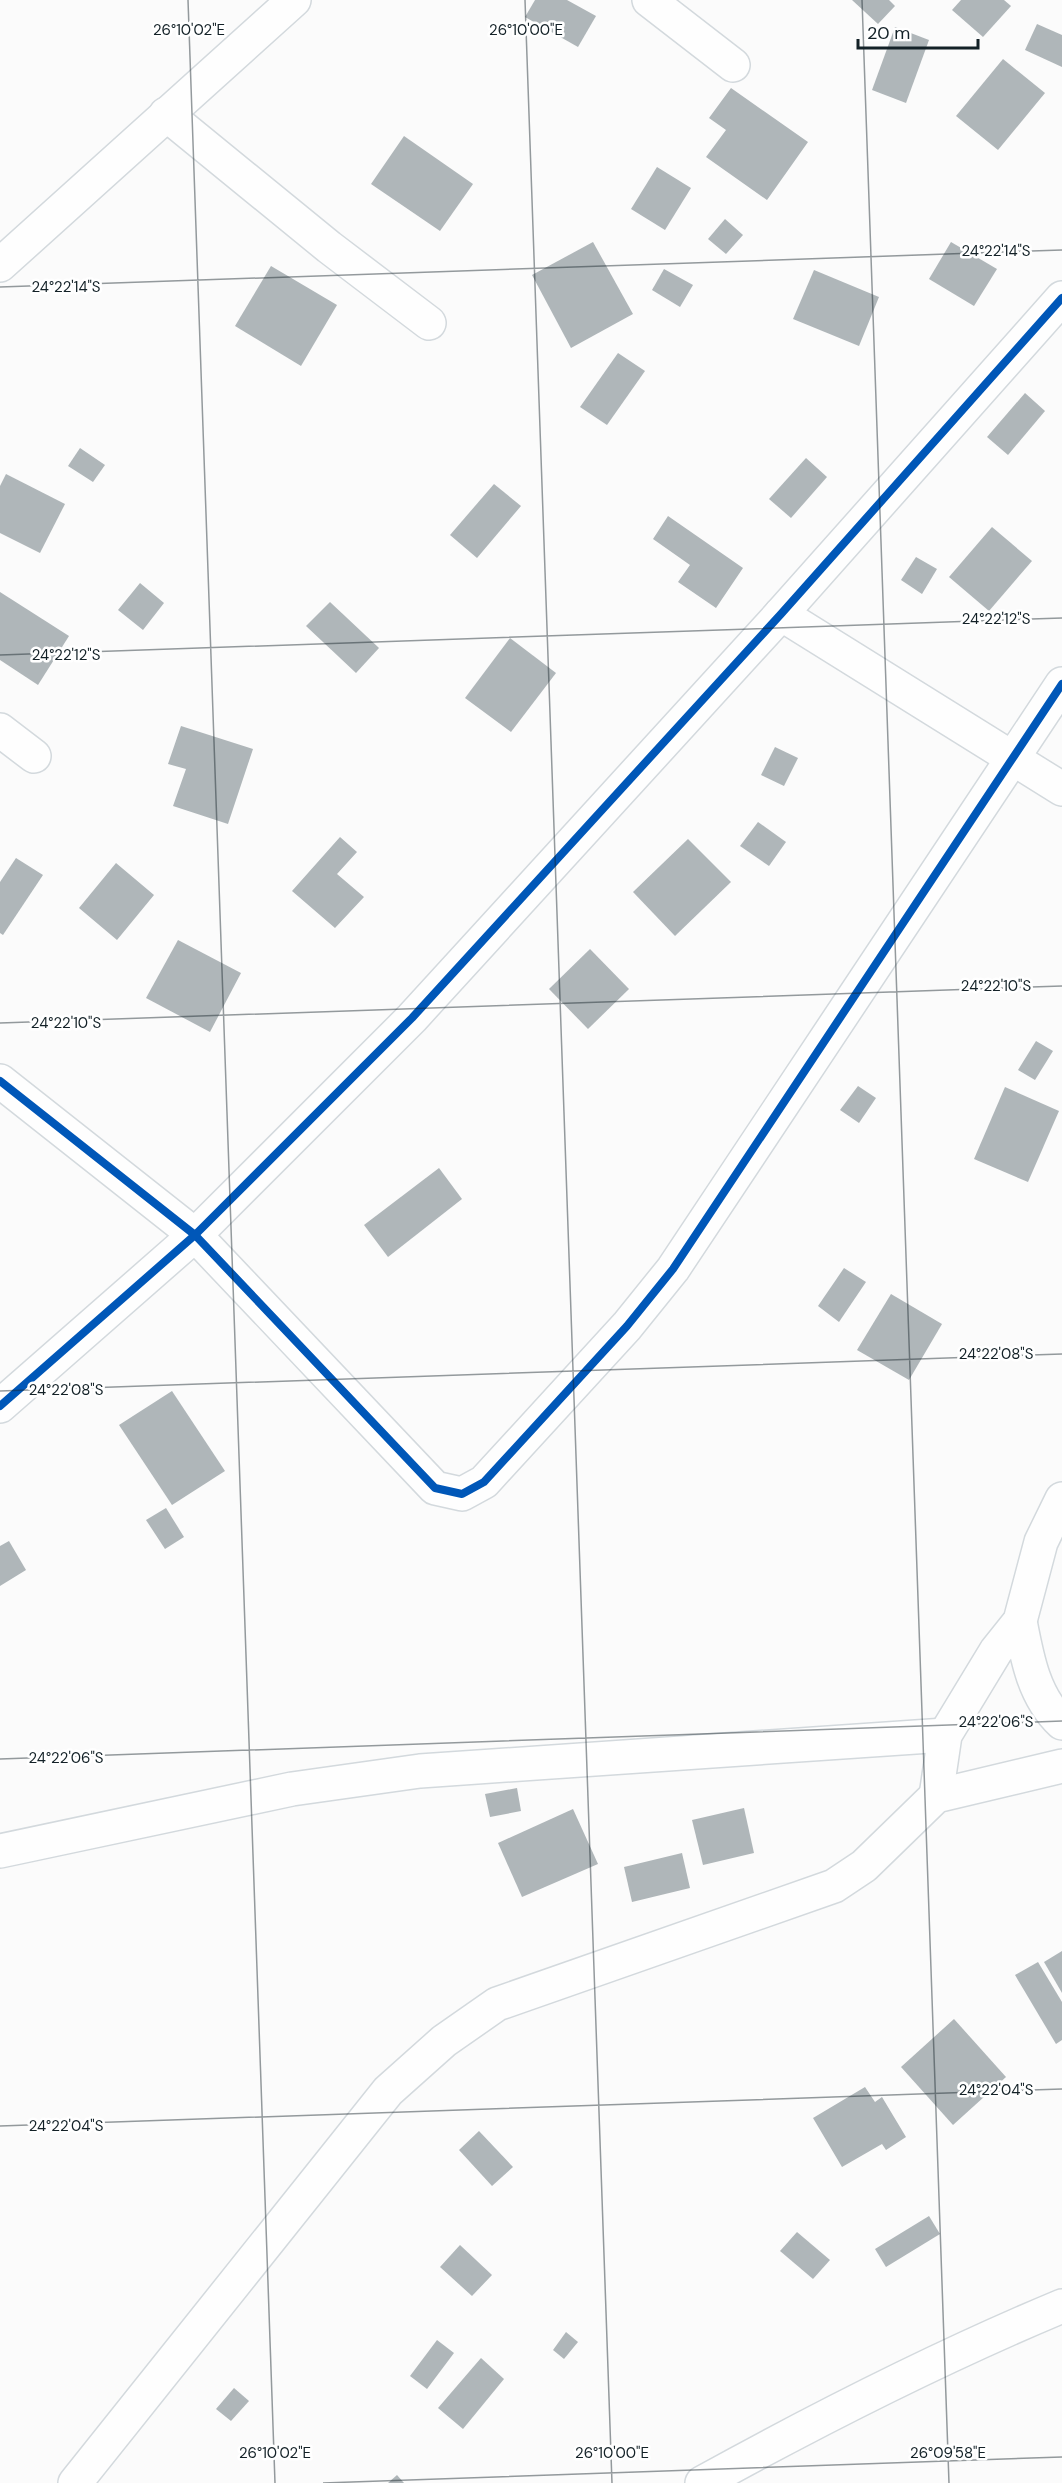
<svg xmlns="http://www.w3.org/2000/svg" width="1062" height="2483" font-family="'DM Sans',sans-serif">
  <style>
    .building { fill: #afb6b9 }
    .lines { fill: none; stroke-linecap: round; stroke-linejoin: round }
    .minor-casing { stroke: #d3d9dd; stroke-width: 36 }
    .minor { stroke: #fefefe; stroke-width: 33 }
    .cycleway-casing { stroke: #fff; stroke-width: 11 }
    .cycleway { stroke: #0057b8; stroke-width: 8 }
    .ticks { fill: none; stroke: #132127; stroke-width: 1.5; stroke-opacity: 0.45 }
    .ticks-label { font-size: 15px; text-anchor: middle; fill: #132127; stroke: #fff; stroke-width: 5; stroke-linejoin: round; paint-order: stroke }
  </style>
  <rect width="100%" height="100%" fill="#fbfbfb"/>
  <g class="building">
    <polygon points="535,0 567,0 596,16 578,47 525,17"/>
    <polygon points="852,0 889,0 895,6 878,24"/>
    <polygon points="961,0 1004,0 1011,6 983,37 952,10"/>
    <polygon points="1037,24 1062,35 1062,67 1025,50"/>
    <polygon points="895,27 929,40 906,103 872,90"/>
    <polygon points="1003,59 1045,93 998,150 956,116"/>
    <polygon points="731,88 808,142 767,200 706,157 726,130 709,118"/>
    <polygon points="404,136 473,184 440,231 371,184"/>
    <polygon points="657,167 691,188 665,230 631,209"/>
    <polygon points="725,219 743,235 726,254 708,239"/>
    <polygon points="593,242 633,314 571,348 532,275"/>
    <polygon points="951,242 997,269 974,306 929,279"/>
    <polygon points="271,266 337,305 301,366 235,326"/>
    <polygon points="664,269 693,285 680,307 652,290"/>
    <polygon points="814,270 879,297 859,346 793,319"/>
    <polygon points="618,353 645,371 607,425 580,407"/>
    <polygon points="1025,393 1045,411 1008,455 987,437"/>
    <polygon points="80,448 105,465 93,482 68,466"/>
    <polygon points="806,458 827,477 791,518 769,499"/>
    <polygon points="6,474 65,504 40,553 0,533 0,486"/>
    <polygon points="494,484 521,506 477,558 450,535"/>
    <polygon points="668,516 743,568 716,608 678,582 690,565 653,539"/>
    <polygon points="992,527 1032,561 989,611 949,577"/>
    <polygon points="916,557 937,569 922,594 901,580"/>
    <polygon points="140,583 164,603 143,630 118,610"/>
    <polygon points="0,592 69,636 38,685 0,660"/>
    <polygon points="330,602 379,648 356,673 306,626"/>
    <polygon points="510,638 556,673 511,732 465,698"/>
    <polygon points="181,726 253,749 228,824 173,806 186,769 168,764"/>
    <polygon points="775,747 798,758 784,786 761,775"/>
    <polygon points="758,822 786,842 769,866 740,846"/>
    <polygon points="340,837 357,852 337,874 364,897 335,928 292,891"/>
    <polygon points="688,839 731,882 675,936 633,892"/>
    <polygon points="16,858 43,875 3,935 0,933 0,882"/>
    <polygon points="116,863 154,895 117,940 79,908"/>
    <polygon points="178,940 241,973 210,1032 146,998"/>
    <polygon points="590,949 629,989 588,1029 549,989"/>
    <polygon points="1036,1041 1053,1051 1035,1080 1018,1070"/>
    <polygon points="858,1086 876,1098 859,1123 840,1110"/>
    <polygon points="1005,1087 1059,1111 1028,1182 974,1159"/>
    <polygon points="439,1168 462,1199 388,1257 364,1225"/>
    <polygon points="844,1268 866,1282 839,1322 818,1306"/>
    <polygon points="891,1294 942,1324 909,1380 857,1350"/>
    <polygon points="172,1391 225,1471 172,1505 119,1425"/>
    <polygon points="166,1508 184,1537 165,1549 146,1520"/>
    <polygon points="9,1541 26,1570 0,1586 0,1546"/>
    <polygon points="517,1788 521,1811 490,1817 485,1794"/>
    <polygon points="744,1808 754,1853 703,1865 692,1820"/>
    <polygon points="573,1809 598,1864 522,1897 498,1843"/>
    <polygon points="682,1853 690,1888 632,1902 624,1867"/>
    <polygon points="1062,1951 1062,1993 1044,1962"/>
    <polygon points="1038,1962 1062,2002 1062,2040 1056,2044 1015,1975"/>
    <polygon points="954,2019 1006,2077 953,2125 901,2067"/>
    <polygon points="865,2087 875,2102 882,2097 906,2137 886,2150 882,2144 842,2167 813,2118"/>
    <polygon points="479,2131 513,2167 492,2186 459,2150"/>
    <polygon points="929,2216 940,2234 886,2267 875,2249"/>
    <polygon points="797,2232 830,2260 813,2279 780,2251"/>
    <polygon points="460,2245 492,2275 472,2296 440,2267"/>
    <polygon points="566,2332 578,2342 564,2359 553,2350"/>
    <polygon points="437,2340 454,2353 427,2389 410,2376"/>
    <polygon points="481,2358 504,2379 463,2429 438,2408"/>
    <polygon points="234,2388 249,2401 231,2421 216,2409"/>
    <polygon points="397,2475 404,2483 388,2483"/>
  </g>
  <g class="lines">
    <g class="minor-casing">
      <g id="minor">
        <polyline points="649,0 733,65"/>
        <polyline points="166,114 329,247 429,323"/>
        <polyline points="0,265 294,0"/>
        <polyline points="781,614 1062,789"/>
        <polyline points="0,730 34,756"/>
        <polyline points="0,1081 195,1235 435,1488 462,1494 484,1482 627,1326 673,1269 1062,684"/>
        <polyline points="0,1406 195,1235 412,1018 781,614 1062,298"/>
        <path d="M1020 1621C1027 1658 1034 1697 1062 1723"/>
        <polyline points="936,1796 945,1735 996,1651 1020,1621 1041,1542 1062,1499"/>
        <polyline points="0,1851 292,1789 420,1771 945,1735"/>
        <polyline points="75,2483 388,2091 444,2041 497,2004 834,1886 864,1866 936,1796 1062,1766"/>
        <path d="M702 2483C818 2419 940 2357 1062 2306"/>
      </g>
    </g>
    <use href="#minor" class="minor"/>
    <g class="cycleway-casing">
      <g id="cycleway">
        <polyline points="0,1081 195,1235 435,1488 462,1494 484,1482 627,1326 673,1269 1062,684"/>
        <polyline points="0,1406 195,1235 412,1018 781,614 1062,298"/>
      </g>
    </g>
    <use href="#cycleway" class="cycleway"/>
  </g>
  <path class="ticks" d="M188 0 275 2483M525 0 612 2483M862 0 949 2483M0 287 1062 250M0 655 1062 618M0 1023 1062 986M0 1391 1062 1354M0 1759 1062 1721M0 2126 1062 2089M323 2483 1062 2457"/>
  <g class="ticks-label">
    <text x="189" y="35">26°10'02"E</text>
    <text x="526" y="35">26°10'00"E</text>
    <text x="996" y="256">24°22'14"S</text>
    <text x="66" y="292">24°22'14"S</text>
    <text x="996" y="624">24°22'12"S</text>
    <text x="66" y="660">24°22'12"S</text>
    <text x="996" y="991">24°22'10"S</text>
    <text x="66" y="1028">24°22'10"S</text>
    <text x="996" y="1359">24°22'08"S</text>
    <text x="66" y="1395">24°22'08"S</text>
    <text x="996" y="1727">24°22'06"S</text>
    <text x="66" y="1763">24°22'06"S</text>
    <text x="996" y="2095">24°22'04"S</text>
    <text x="66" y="2131">24°22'04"S</text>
    <text x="275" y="2458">26°10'02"E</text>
    <text x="612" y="2458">26°10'00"E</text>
    <text x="948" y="2458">26°09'58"E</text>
  </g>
  <path d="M858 39v9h120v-9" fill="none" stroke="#132127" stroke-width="3"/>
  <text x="867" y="39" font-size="18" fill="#132127" stroke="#ffffff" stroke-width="4.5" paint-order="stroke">20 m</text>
</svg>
